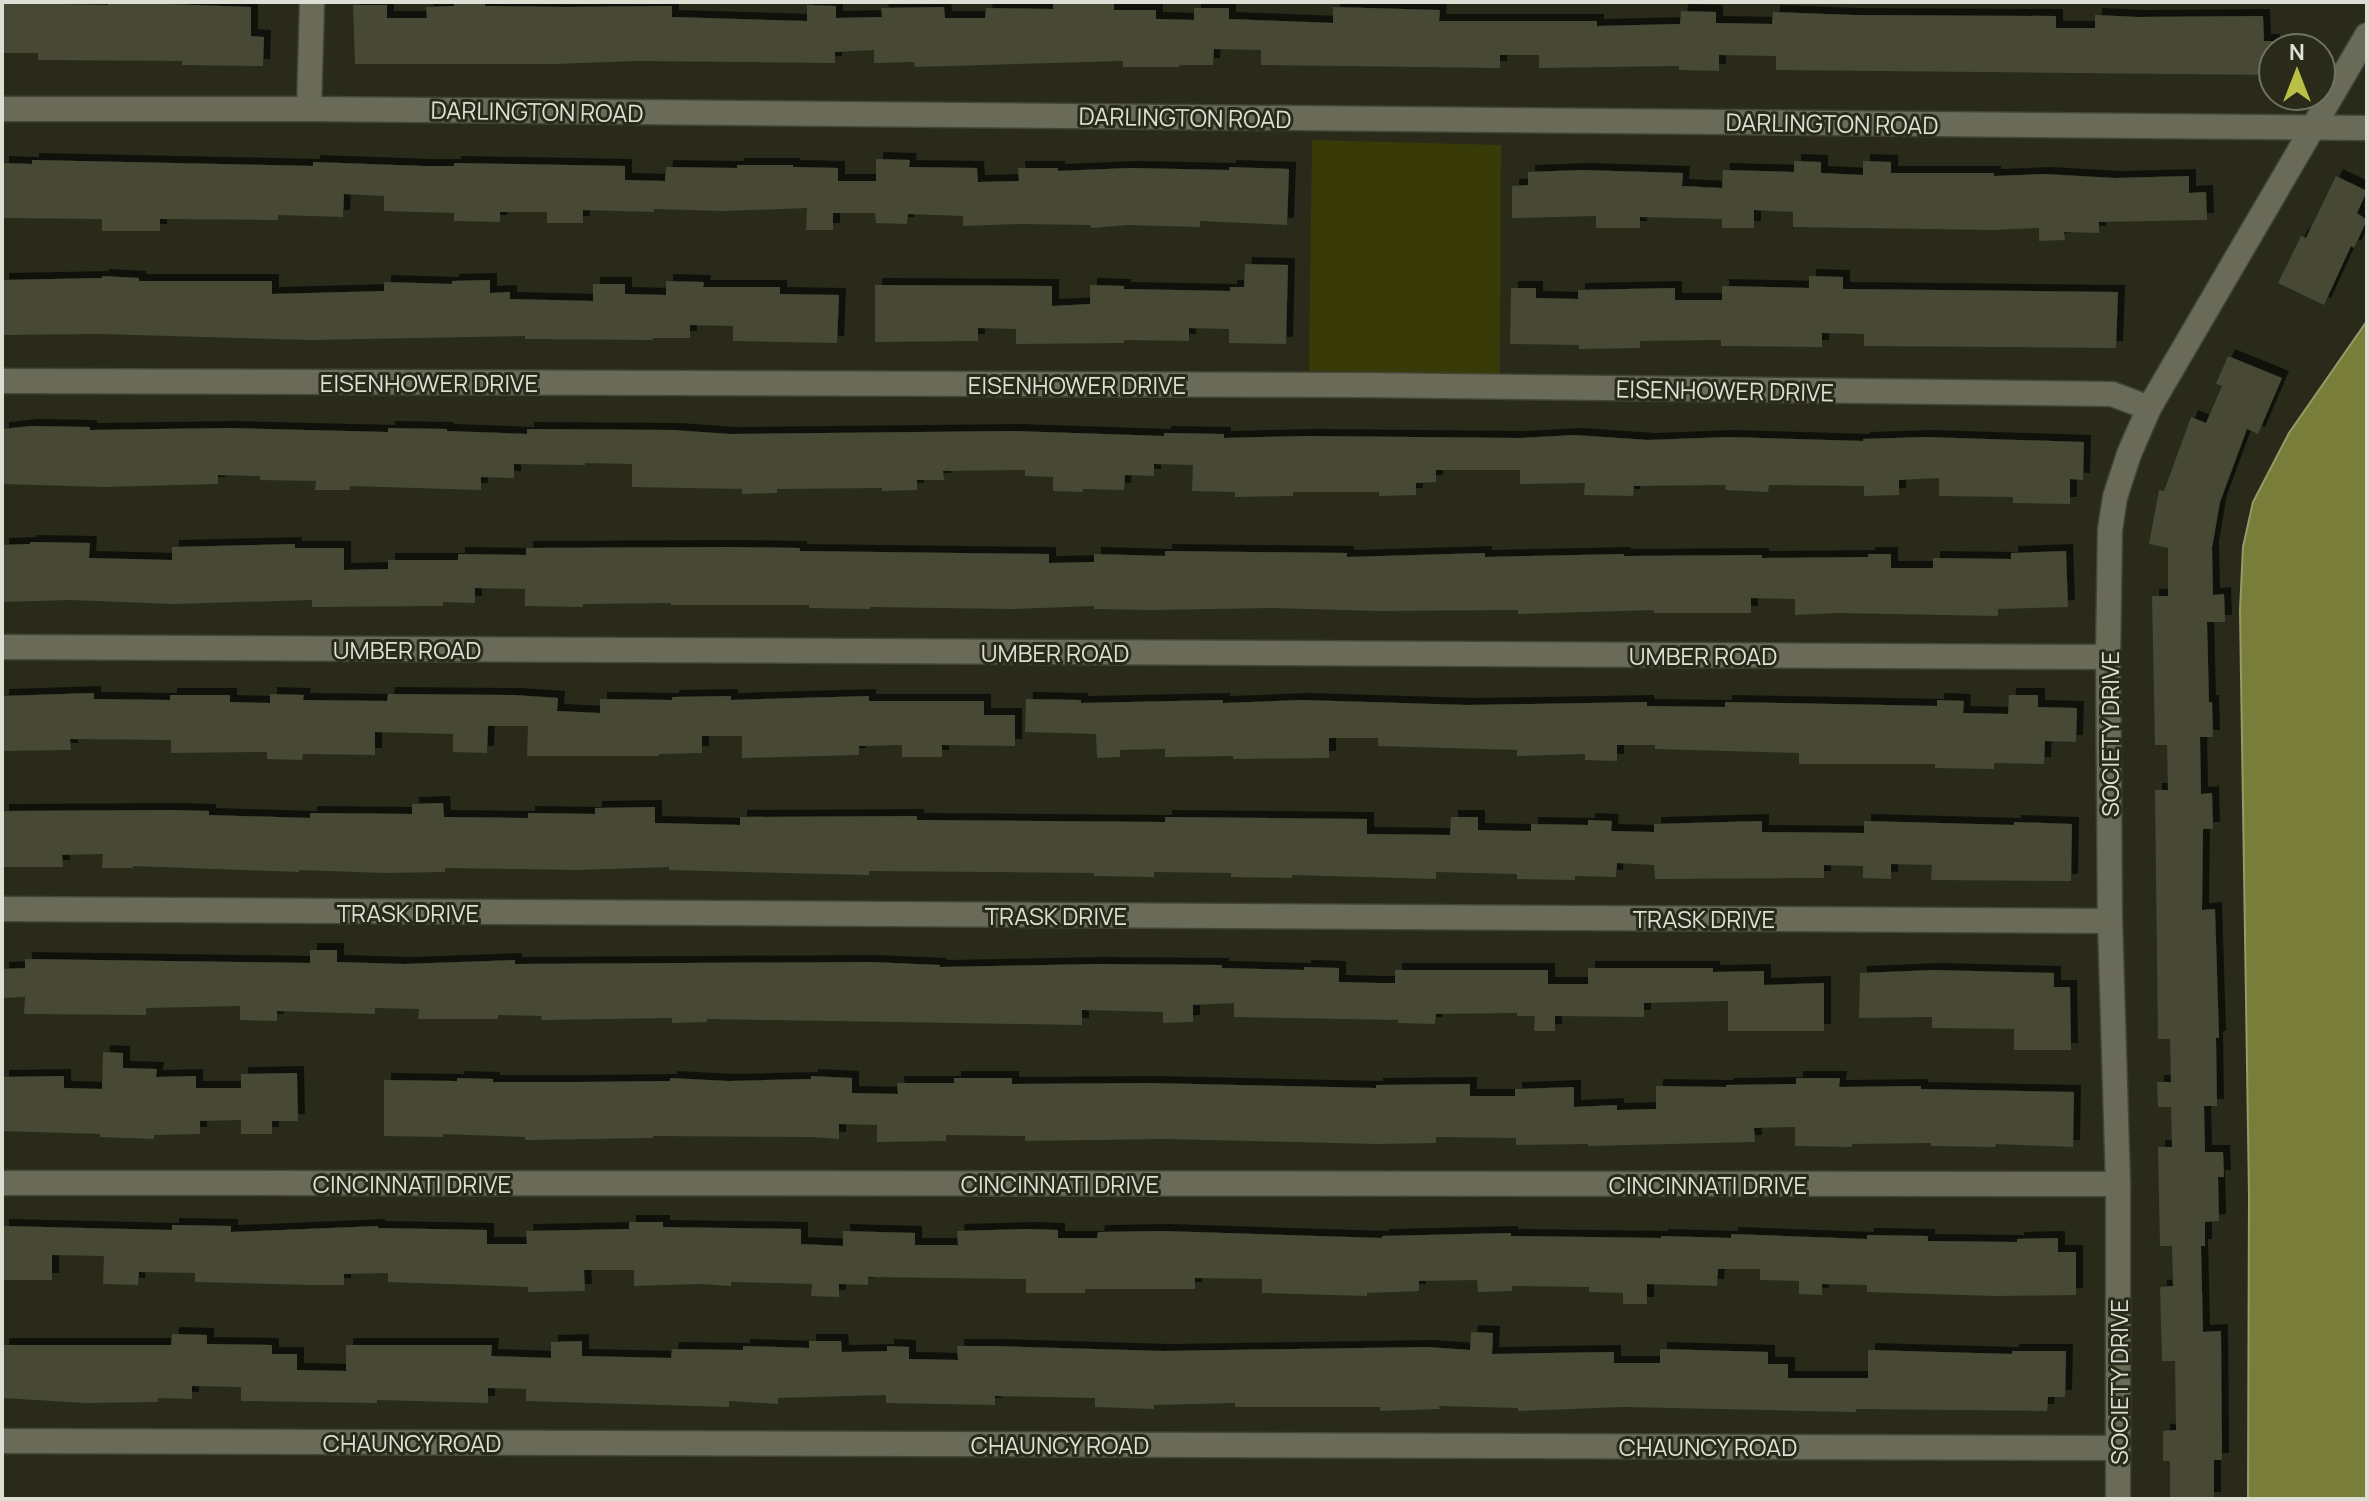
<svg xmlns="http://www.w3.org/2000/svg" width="2369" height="1501" font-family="Manrope,sans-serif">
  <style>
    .green { fill: #383b08 }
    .water { fill: #797d3a; stroke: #979a68; stroke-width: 2 }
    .building { fill: #464836; filter: url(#shadow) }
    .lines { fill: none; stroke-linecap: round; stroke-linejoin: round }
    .street-casing { stroke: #434436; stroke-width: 27 }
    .secondary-casing { stroke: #434436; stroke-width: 27 }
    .street { stroke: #696b58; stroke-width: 24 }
    .secondary { stroke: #696b58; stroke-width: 24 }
    .labels { text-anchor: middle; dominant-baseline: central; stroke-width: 6; stroke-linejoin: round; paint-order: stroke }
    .street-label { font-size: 24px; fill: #dedfd4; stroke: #292a1a }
  </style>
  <defs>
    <filter id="shadow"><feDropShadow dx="7" dy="-7" stdDeviation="0" flood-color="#0009"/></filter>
  </defs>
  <rect width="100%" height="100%" fill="#292a1a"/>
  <polygon class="green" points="1312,140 1501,145 1500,375 1309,371"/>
  <polygon class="water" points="2367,321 2367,1499 2248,1499 2249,1195 2240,610 2243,547 2253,502 2289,433"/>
  <g class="building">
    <polygon points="108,2 251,7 251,36 264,37 263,66 182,65 182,61 38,60 38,53 2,53 2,3 108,5"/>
    <polygon points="454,2 485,2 485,6 566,7 672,6 672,17 807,21 807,5 836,6 836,18 882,17 881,8 944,7 945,18 985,18 986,8 1053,9 1053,4 1114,3 1114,10 1156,10 1156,19 1194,20 1194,8 1229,8 1229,19 1333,23 1333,7 1440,10 1439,21 1597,21 1597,26 1680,24 1681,11 1716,12 1716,23 1772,24 1773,12 1853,15 2056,16 2056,28 2095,28 2095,15 2138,17 2263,16 2264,41 2273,41 2273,75 1776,70 1776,56 1719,55 1719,71 1679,70 1679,66 1539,68 1539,55 1500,55 1500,68 1261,65 1261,50 1214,49 1213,65 1179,65 1179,67 1123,67 1123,61 915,67 914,62 874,63 874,50 835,52 835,63 636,61 554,64 355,64 353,5 387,5 387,18 427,18 426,7 454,6"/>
    <polygon points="876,159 910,160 909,167 977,168 978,182 1019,181 1018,168 1058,168 1058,171 1130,168 1229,170 1229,167 1289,169 1287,225 1200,221 1200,227 1127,225 1091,228 1091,225 1019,224 963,226 963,216 908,214 907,224 876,223 875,213 833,213 833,230 806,230 807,208 724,211 654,209 654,212 583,210 583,223 547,223 547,212 500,212 500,222 454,221 454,213 384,211 384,196 344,194 343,217 278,215 278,220 160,219 160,231 102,231 102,219 2,218 2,163 32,164 32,160 313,166 313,162 424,166 454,166 454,163 625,166 625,180 665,181 666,167 737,168 737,165 793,165 793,167 838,168 838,181 876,181"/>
    <polygon points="1794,161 1821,162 1821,173 1863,175 1863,161 1891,162 1891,173 1994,173 1994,176 2044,174 2115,178 2189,176 2189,193 2206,192 2207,220 2099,222 2099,233 2064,232 2065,240 2039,241 2039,228 1993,230 1793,227 1793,212 1754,210 1754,228 1722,228 1722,219 1640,217 1640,228 1596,228 1596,216 1512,218 1512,186 1528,185 1528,172 1582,170 1683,173 1682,186 1722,188 1723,170 1794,172"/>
    <polygon points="2336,176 2367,191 2357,213 2367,220 2354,248 2351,246 2324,305 2278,283 2301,236 2306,238"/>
    <polygon points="1245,264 1288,265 1286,344 1229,343 1229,329 1189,328 1189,341 1124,340 1124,343 1016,344 1016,329 978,328 978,341 875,342 875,285 1052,286 1052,306 1090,304 1090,285 1124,286 1124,289 1230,291 1230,287 1244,287"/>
    <polygon points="102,276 139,278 139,281 272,281 272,294 384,291 384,282 452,284 452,281 490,280 490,293 510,292 510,299 593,301 593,284 625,284 625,294 666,295 666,281 704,282 703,287 780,287 780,294 839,295 837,343 733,341 733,326 690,325 690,338 653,338 653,340 525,339 525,336 311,340 100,334 2,335 2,280 102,278"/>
    <polygon points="1809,276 1843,277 1843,289 2118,292 2116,348 1864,346 1864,334 1822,333 1822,347 1721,346 1721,340 1640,341 1640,348 1579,349 1579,345 1510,344 1511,288 1536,288 1536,298 1578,299 1578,290 1675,288 1675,300 1722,300 1722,286 1809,288"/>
    <polygon points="2228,356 2282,378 2258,434 2247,429 2220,502 2212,548 2213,595 2224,594 2225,622 2207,622 2209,702 2212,702 2213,737 2200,737 2201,794 2212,793 2213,829 2203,829 2202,910 2215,909 2219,1038 2216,1038 2217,1106 2204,1106 2205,1152 2223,1152 2224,1177 2218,1177 2219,1221 2205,1222 2205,1246 2201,1246 2203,1332 2221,1331 2222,1460 2214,1460 2214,1499 2170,1499 2170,1461 2163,1461 2163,1431 2176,1430 2175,1361 2162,1361 2160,1287 2173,1286 2172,1246 2160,1246 2158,1147 2172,1147 2171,1107 2158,1107 2157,1082 2171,1082 2170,1039 2158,1039 2155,790 2168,790 2167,745 2155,745 2152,596 2168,596 2168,548 2149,544 2159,490 2164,491 2191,417 2206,423 2222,386 2216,384"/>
    <polygon points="31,426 90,427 90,430 230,428 388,432 388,428 447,429 447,431 527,434 527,429 673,430 730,434 1013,431 1164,436 1164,433 1224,434 1224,438 1308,436 1519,438 1575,435 1648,440 1727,437 1863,441 1863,439 1926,437 2084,442 2083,480 2070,479 2070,504 2013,503 2013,497 1939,496 1939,478 1899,480 1899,495 1864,496 1864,486 1769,485 1768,492 1725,490 1726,485 1634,486 1633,496 1584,495 1585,483 1520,484 1520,470 1436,470 1436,482 1416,483 1416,495 1379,496 1379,492 1293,492 1293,496 1235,497 1235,492 1192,491 1193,465 1154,464 1154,476 1125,475 1124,490 1083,489 1083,492 1053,491 1053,477 1025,476 1025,470 943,471 944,480 917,480 917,490 882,491 882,488 777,489 777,493 742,494 742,489 632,487 632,464 585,463 585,465 514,464 514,478 481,477 481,490 350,486 350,490 315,490 316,481 260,480 260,476 218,475 218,484 104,487 2,484 2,429"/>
    <polygon points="30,542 90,543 89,558 172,560 172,547 295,544 295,548 344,548 344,570 388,569 388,560 458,560 458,554 526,555 526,548 729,547 800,548 800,551 1049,554 1049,563 1094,562 1094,554 1165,556 1165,551 1347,553 1347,557 1485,553 1485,557 1624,554 1624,556 1762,555 1762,558 1868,557 1868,554 1891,554 1891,568 1933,568 1933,558 2011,559 2011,553 2066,551 2068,607 1998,609 1998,616 1838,613 1795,615 1795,599 1751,598 1751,613 1654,613 1654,610 1518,614 1518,610 1378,611 1272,608 1153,610 1094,609 1094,606 1013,609 870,607 870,609 809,608 809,605 671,605 671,603 583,604 583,607 525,606 525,589 475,588 475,603 443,602 443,606 312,607 312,600 173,604 70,600 2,602 2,545 30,544"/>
    <polygon points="94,693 94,699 170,700 170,695 230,695 230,702 270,703 270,694 304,695 303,700 387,701 388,694 514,695 558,698 557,711 600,713 600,699 672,700 672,697 731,696 731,700 869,696 869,701 984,701 984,715 1015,715 1015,746 942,745 942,757 902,757 902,745 859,746 859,755 742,758 742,736 702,736 702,753 659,754 659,756 527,756 528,726 488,726 487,753 453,752 453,734 375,732 375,755 303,754 302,760 267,759 267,752 171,753 171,740 70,739 71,750 2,751 2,696"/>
    <polygon points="2009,695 2038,695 2038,707 2077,708 2076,742 2045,741 2044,764 1994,763 1994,769 1935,768 1935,764 1799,764 1799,753 1655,749 1655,745 1617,745 1617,761 1585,760 1585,754 1517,756 1517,750 1378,746 1378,738 1329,738 1329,758 1233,759 1233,756 1165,757 1165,749 1120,750 1120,757 1097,758 1096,734 1025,732 1026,699 1081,700 1081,703 1223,700 1223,703 1302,700 1467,705 1647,702 1647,706 1725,707 1725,702 1937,706 1937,700 1964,701 1963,713 2008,714"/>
    <polygon points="443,803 444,817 528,818 528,813 595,814 595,808 655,807 655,823 740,825 740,817 917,816 917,820 1165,822 1165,817 1367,819 1367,834 1450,835 1451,817 1478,817 1478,830 1531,831 1531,824 1588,825 1588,820 1612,821 1611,831 1654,832 1654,824 1762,821 1762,832 1864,833 1864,821 2014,825 2014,822 2072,824 2071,881 1931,880 1932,865 1891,864 1891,879 1863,878 1863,866 1824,865 1824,878 1655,879 1654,865 1617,863 1616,877 1575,876 1575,880 1517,879 1517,874 1436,872 1436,879 1292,875 1292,878 1231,877 1231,873 1154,872 1154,877 1094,876 1094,873 869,871 869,875 669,870 669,867 578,870 445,868 445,872 385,873 299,870 299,872 133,866 133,868 102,868 103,854 62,855 63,867 2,867 2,811 172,810 209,811 209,815 310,818 310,813 412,814 412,804"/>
    <polygon points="310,950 337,950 337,962 404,964 515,960 515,964 869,962 940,965 940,967 1096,964 1222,965 1222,968 1304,970 1304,967 1339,968 1339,982 1379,983 1395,983 1395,970 1548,970 1548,984 1588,984 1588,968 1713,968 1713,972 1764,971 1764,985 1824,983 1824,1031 1728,1031 1728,1001 1644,1003 1644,1017 1555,1016 1555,1031 1534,1031 1535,1016 1517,1016 1517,1013 1436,1014 1435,1024 1398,1023 1398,1020 1234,1017 1234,1003 1193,1005 1193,1022 1163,1023 1163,1012 1082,1010 1082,1025 707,1019 707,1022 672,1023 672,1018 541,1020 542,1016 498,1015 498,1019 418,1019 419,1009 375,1008 375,1014 277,1011 277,1021 240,1020 240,1006 146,1008 146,1015 24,1014 25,997 2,998 2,969 25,968 25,959 310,963"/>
    <polygon points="1933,970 2054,973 2054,987 2070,987 2071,1050 2014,1050 2014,1029 1932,1028 1932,1017 1859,1018 1860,973"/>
    <polygon points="103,1052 123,1053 123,1068 157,1069 156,1077 196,1076 196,1088 241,1088 241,1074 297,1073 298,1121 272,1121 272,1134 241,1134 241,1120 200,1121 200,1134 154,1135 154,1139 100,1137 100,1134 2,1131 2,1077 64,1076 64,1088 102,1089"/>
    <polygon points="811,1076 852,1078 852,1093 898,1094 897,1083 954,1083 954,1078 1012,1078 1012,1084 1149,1083 1376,1088 1376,1085 1470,1084 1470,1096 1515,1096 1515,1089 1574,1087 1574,1107 1617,1105 1617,1110 1656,1109 1656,1086 1726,1087 1726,1085 1796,1084 1796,1078 1840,1078 1839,1087 1921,1086 1921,1089 2074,1092 2073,1147 1996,1144 1995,1147 1931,1146 1931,1143 1852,1144 1852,1147 1795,1146 1795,1127 1754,1128 1755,1142 1588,1146 1588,1144 1516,1145 1516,1138 1436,1137 1436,1143 1377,1144 1164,1139 1025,1141 1025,1136 946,1135 946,1141 877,1142 877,1125 839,1124 839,1139 810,1137 653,1136 653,1138 525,1140 525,1137 443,1134 443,1137 384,1136 384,1080 457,1081 457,1078 493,1079 493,1082 580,1082 670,1081 670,1078 728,1081 811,1079"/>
    <polygon points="629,1222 663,1222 663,1227 801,1229 801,1244 843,1246 843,1231 915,1233 915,1245 958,1245 957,1231 1026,1229 1058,1230 1058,1238 1097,1238 1098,1232 1163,1231 1382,1238 1382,1236 1511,1233 1511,1236 1661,1238 1661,1236 1731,1238 1731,1234 1867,1239 1867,1235 1928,1236 1928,1241 2017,1242 2017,1239 2058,1238 2058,1252 2076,1252 2076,1295 1995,1296 1867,1292 1867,1285 1822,1284 1822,1295 1799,1294 1799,1281 1760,1280 1760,1269 1718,1269 1717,1286 1647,1284 1647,1304 1623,1304 1623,1293 1589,1292 1589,1287 1512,1286 1512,1291 1478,1292 1477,1280 1419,1281 1419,1291 1367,1293 1367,1296 1262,1293 1262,1279 1195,1278 1195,1289 1085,1289 1085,1293 1026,1293 1026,1279 868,1277 868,1285 839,1284 839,1297 811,1296 812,1284 731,1282 731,1286 700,1284 634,1286 634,1270 584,1270 585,1291 528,1292 528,1287 388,1282 388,1273 344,1274 344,1285 310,1285 195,1282 195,1273 139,1272 138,1285 103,1284 104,1256 52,1255 52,1280 2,1280 2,1226 172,1230 172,1225 231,1226 231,1232 378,1226 378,1228 487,1230 487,1244 527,1244 526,1231 629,1229"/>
    <polygon points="1471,1332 1493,1333 1492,1354 1614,1352 1614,1363 1660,1363 1660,1349 1768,1352 1768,1364 1788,1364 1788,1378 1868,1378 1868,1350 2012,1354 2012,1351 2066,1351 2065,1397 2048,1397 2047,1411 1856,1409 1856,1412 1624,1407 1518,1411 1518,1408 1439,1406 1440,1409 1380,1411 1380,1407 1235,1407 1235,1403 1154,1405 1154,1409 1095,1407 1095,1398 995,1396 995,1405 886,1403 886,1395 778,1398 778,1404 729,1401 729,1407 526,1401 526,1389 488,1388 488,1403 377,1400 377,1403 241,1401 241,1387 192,1386 192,1399 158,1398 158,1402 86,1403 2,1398 2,1345 171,1345 172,1334 207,1335 207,1344 272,1345 272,1354 297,1354 297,1370 346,1371 346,1345 492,1345 491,1356 551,1358 551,1342 582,1341 582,1356 671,1358 672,1349 743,1350 743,1346 809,1348 809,1341 841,1341 842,1352 887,1351 887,1346 909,1347 909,1359 958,1360 957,1346 994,1346 1164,1351 1427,1347 1470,1350"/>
  </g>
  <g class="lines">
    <g class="street-casing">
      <g id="street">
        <polyline points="309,109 312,2"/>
        <polyline points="2,381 1365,385 2112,394 2149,408"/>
        <polyline points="2,647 2108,657"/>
        <polyline points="2,909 2110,921"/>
        <polyline points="2,1183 2118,1184"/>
        <polyline points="2,1441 2118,1448"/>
        <polyline points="2118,1499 2118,1184 2110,921 2108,657 2110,530 2115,497 2129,454 2149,408 2367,35"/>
      </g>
    </g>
    <g class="secondary-casing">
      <polyline id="secondary" points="2,109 309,109 2367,128"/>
    </g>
    <use href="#street" class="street"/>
    <use href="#secondary" class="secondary"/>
  </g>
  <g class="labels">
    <g class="street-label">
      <text transform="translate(537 111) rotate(1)">DARLINGTON ROAD</text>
      <text transform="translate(1185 117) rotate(1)">DARLINGTON ROAD</text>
      <text transform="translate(1832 123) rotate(1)">DARLINGTON ROAD</text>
      <text x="429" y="382">EISENHOWER DRIVE</text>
      <text x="1077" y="384">EISENHOWER DRIVE</text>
      <text transform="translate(1725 390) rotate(1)">EISENHOWER DRIVE</text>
      <text x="407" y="649">UMBER ROAD</text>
      <text x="1055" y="652">UMBER ROAD</text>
      <text x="1703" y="655">UMBER ROAD</text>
      <text transform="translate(2109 734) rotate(-90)">SOCIETY DRIVE</text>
      <text x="408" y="912">TRASK DRIVE</text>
      <text x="1056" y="915">TRASK DRIVE</text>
      <text x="1704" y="918">TRASK DRIVE</text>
      <text x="412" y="1183">CINCINNATI DRIVE</text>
      <text x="1060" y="1183">CINCINNATI DRIVE</text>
      <text x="1708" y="1184">CINCINNATI DRIVE</text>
      <text transform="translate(2118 1382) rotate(-90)">SOCIETY DRIVE</text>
      <text x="412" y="1442">CHAUNCY ROAD</text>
      <text x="1060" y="1444">CHAUNCY ROAD</text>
      <text x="1708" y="1446">CHAUNCY ROAD</text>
    </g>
  </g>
  <rect width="2369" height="1501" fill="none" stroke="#dedfd4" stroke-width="8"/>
  <g transform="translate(2297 72)"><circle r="38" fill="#292a1a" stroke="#717264" stroke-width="2"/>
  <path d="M0-6L14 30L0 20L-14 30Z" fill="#bac045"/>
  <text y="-12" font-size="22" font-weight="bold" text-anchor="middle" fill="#dedfd4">N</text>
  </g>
</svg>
